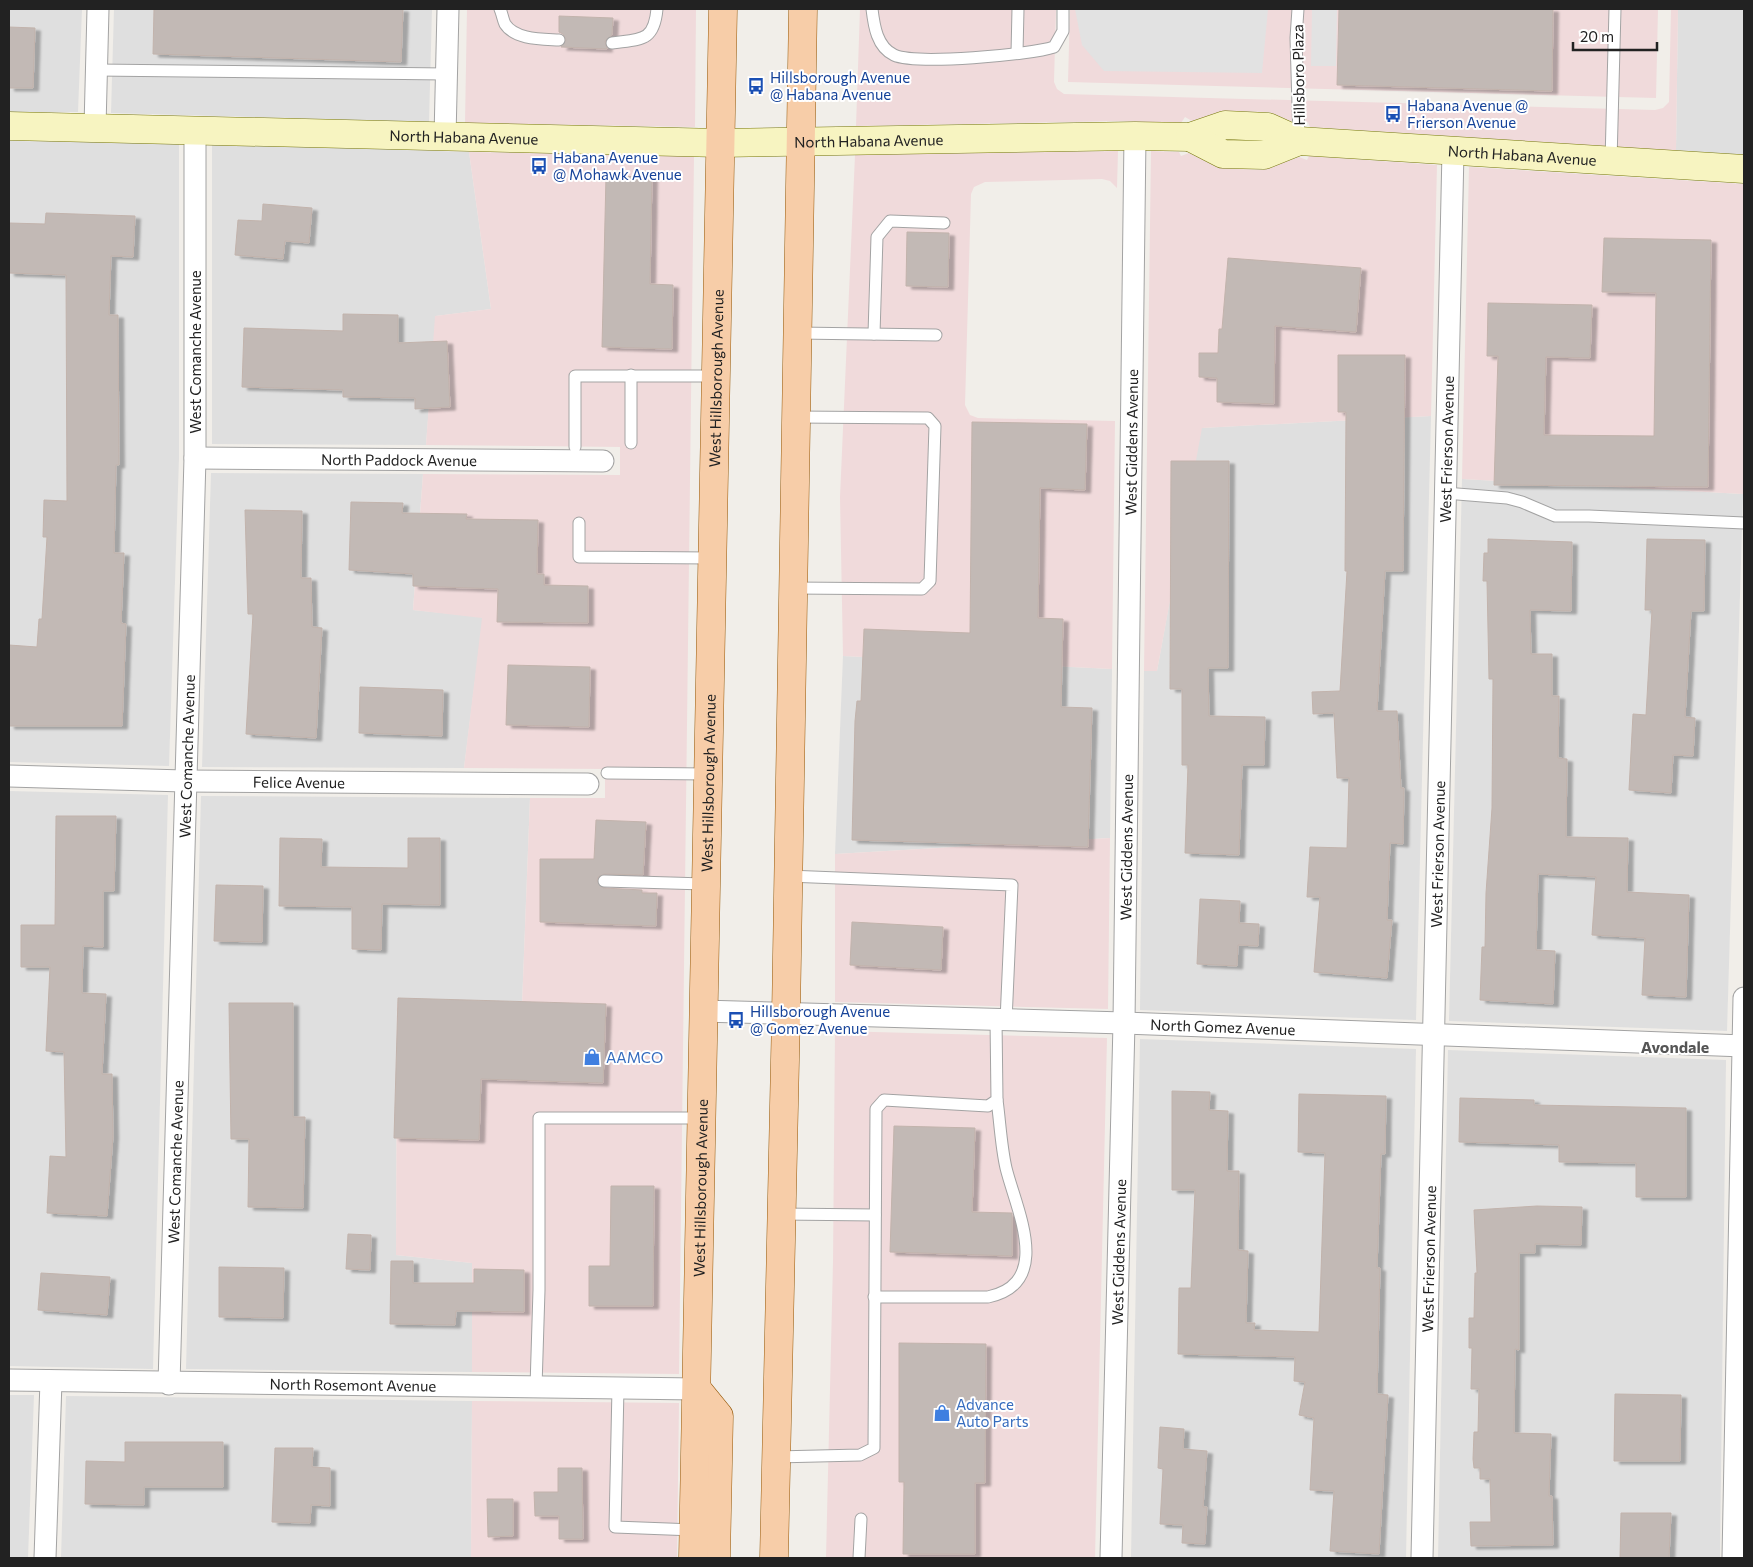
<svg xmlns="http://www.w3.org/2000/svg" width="1753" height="1567" font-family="Commissioner,sans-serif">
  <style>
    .residential { fill: #dfdfdf }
    .commercial { fill: #f0dadb }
    .parking { fill: #e2e2e2 }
    .building { fill: #c2b9b5; stroke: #c2b3ac; filter: url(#shadow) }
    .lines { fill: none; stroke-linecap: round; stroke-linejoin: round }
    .lane-casing { stroke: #a3a3a3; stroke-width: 13 }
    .street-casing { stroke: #a3a3a3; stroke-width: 23 }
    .secondary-casing { stroke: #76760b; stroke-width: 29 }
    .primary-casing { stroke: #975908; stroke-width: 29 }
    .lane { stroke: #fff; stroke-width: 11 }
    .street { stroke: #fff; stroke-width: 21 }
    .secondary { stroke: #f7f4c1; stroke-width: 28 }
    .primary { stroke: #f7cda8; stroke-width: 28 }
    .labels { text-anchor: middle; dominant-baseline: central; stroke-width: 4; stroke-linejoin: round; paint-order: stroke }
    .street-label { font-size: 15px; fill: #222; stroke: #fff }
    .transit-label { font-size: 15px; fill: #164399; stroke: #fff; text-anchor: start }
    .shop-label { font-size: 15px; fill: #366cbe; stroke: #fff; text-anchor: start }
    .neighbourhood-label { font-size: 16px; font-weight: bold; fill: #555; stroke: #fff }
  </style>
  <defs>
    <filter id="shadow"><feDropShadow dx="5.5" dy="3" stdDeviation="1" flood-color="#0004"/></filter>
  </defs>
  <rect width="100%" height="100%" fill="#f1eee9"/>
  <g class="residential">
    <polygon points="9,9 82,9 78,112 9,112"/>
    <polygon points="114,9 432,9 429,122 111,113"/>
    <polygon points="1678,9 1744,9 1744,155 1676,150"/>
    <polygon points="9,141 179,143 179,458 169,766 9,762"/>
    <polygon points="212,144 469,152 491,309 436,316 426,445 212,444"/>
    <polygon points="1431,416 1416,1020 1140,1010 1144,671 1157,671 1201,428"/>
    <polygon points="211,473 423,474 413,610 483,617 464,768 202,767"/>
    <polygon points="1462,479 1743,494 1727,1031 1449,1021"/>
    <polygon points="843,656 1112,669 1110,838 835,854"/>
    <polygon points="9,791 168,795 153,1369 9,1366"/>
    <polygon points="201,796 530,798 522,1005 397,1005 396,1255 472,1263 472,1372 186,1369"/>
    <polygon points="1140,1039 1416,1049 1406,1558 1131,1558"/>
    <polygon points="1448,1050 1726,1060 1720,1558 1438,1558"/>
    <polygon points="9,1395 34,1395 28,1558 9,1558"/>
    <polygon points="66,1396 472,1401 471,1558 61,1558"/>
  </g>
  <g class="commercial">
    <polygon points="467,9 696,9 695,127 465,123"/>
    <polygon points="860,9 1056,9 1054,82 1057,89 1064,94 1655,110 1663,108 1669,102 1671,9 1678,9 1676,150 1679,151 1310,127 1308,122 1300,125 1269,112 1225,111 1192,121 1185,117 1181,123 1118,121 856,126"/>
    <polygon points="1070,9 1658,9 1656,98 1068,82"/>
    <polygon points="1118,151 1117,188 1110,181 1102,179 985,182 974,187 971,194 965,405 970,415 978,418 1115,421 1112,669 843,656 840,497 855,155"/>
    <polygon points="1151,151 1179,152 1181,156 1189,153 1222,168 1263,170 1299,157 1307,160 1309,156 1437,165 1431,416 1202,428 1157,671 1144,671"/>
    <polygon points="469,152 694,156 679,1374 472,1372 472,1263 396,1255 397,1004 522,1005 530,798 605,798 605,769 464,768 482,618 413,610 423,474 620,475 620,447 426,445 435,316 491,309"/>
    <polygon points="1469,167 1744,184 1743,494 1462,479"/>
    <polygon points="1110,838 1108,1009 835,1002 835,854"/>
    <polygon points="835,1031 1107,1038 1095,1558 826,1558 833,1262"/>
    <polygon points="472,1401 679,1403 677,1558 471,1558"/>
  </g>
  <g class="parking">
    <polygon points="1075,9 1268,9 1262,73 1104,71 1082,45"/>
    <polygon points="1312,9 1337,9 1336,66 1311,66"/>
  </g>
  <g class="building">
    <polygon points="154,9 403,9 401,62 153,54"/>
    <polygon points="1339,9 1553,9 1552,91 1337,85"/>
    <polygon points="559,16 613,18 612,35 605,41 607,49 561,47 566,40 563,34 559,32"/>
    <polygon points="9,27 35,28 33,88 9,88"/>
    <polygon points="606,176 652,177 650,284 673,285 672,349 602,347"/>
    <polygon points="263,204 312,208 309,243 285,241 283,259 235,255 238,220 262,221"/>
    <polygon points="46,213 135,216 133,257 111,256 109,315 118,315 119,465 116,465 114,553 124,553 121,623 126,624 122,726 9,726 9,645 37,647 39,619 42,619 47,537 43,537 44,500 67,501 66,275 9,273 9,223 45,224"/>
    <polygon points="907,232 949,233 948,287 906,286"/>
    <polygon points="1604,238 1711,240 1708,487 1494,485 1498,356 1487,356 1488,303 1592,305 1590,358 1546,357 1544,435 1654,436 1656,293 1602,292"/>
    <polygon points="1228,258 1361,268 1356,332 1275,326 1274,404 1217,402 1217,378 1199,377 1199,353 1218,353 1219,329 1222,329"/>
    <polygon points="343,314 398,315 398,343 447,341 450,407 415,409 415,398 343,397 343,390 242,387 244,328 343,331"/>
    <polygon points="1338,355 1405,355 1403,571 1385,571 1377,711 1397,711 1401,788 1404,788 1403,844 1390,843 1387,920 1392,920 1387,978 1314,972 1320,897 1307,897 1310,847 1347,848 1349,778 1337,778 1334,713 1313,714 1312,692 1340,691 1347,571 1345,571 1346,412 1338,412"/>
    <polygon points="972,422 1087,424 1085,490 1040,488 1038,618 1063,619 1061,707 1092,708 1088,847 852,840 855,721 857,701 861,701 864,629 970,633"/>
    <polygon points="1171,461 1229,461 1228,668 1208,668 1209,716 1265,717 1264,765 1242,765 1239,855 1185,853 1188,765 1182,765 1182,689 1170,689"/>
    <polygon points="351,502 403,503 402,513 467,514 466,519 538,520 537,574 544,574 544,585 588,586 588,623 497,622 498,589 413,586 413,574 349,570"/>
    <polygon points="245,510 302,511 301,578 311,578 312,627 322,628 316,738 246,734 253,614 248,614"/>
    <polygon points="1488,539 1572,542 1571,611 1530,610 1531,654 1552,654 1552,696 1559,696 1558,758 1567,759 1566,837 1628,838 1627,892 1689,895 1686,997 1642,995 1645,938 1592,935 1596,877 1538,874 1536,950 1555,951 1553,1004 1480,1000 1482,947 1485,947 1486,893 1492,808 1493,679 1489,679 1487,581 1483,581 1484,553 1488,553"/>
    <polygon points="1647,539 1705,540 1704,611 1691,611 1685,717 1695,718 1693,756 1673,755 1671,793 1629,790 1633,714 1646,715 1652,610 1645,610"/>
    <polygon points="508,665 590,667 589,727 506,725"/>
    <polygon points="360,687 443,690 442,736 359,733"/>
    <polygon points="56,816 116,816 114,891 103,891 103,947 83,946 82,993 106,994 102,1074 112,1074 113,1136 107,1216 47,1213 50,1156 66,1157 64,1052 46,1051 50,967 21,967 21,925 55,925"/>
    <polygon points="596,820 646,822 643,875 604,874 598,877 597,881 603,888 642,890 642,893 657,893 656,926 540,922 540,859 594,859"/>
    <polygon points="280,838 322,839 321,867 408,868 408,838 440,838 440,905 382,904 381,950 352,949 352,907 279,906"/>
    <polygon points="216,885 263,886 262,942 214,941"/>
    <polygon points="1200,899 1240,901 1239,923 1259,924 1258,946 1238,945 1237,966 1197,964"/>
    <polygon points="852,922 943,927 941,970 850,965"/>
    <polygon points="398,998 606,1004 603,1083 481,1079 479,1140 394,1138"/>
    <polygon points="229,1003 293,1003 293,1117 305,1117 303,1208 248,1207 249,1139 231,1139"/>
    <polygon points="1172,1091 1210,1092 1209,1110 1228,1111 1227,1171 1239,1171 1238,1250 1248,1251 1246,1323 1255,1323 1254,1330 1319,1332 1325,1153 1298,1152 1299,1094 1386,1096 1385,1154 1381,1154 1377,1268 1380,1268 1377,1394 1388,1395 1379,1554 1330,1551 1334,1491 1310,1490 1314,1418 1299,1415 1305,1382 1294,1381 1295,1357 1178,1354 1179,1288 1191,1288 1195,1190 1172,1190"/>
    <polygon points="1460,1098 1534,1100 1534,1105 1686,1108 1686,1197 1636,1197 1636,1163 1559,1162 1559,1145 1459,1142"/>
    <polygon points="894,1126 975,1128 972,1212 1012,1213 1012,1256 890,1252"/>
    <polygon points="611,1186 654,1186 653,1306 589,1306 589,1266 610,1266"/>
    <polygon points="1537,1206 1582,1207 1581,1245 1535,1244 1535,1253 1519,1253 1519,1350 1515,1349 1514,1433 1551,1434 1549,1496 1552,1496 1553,1545 1471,1546 1470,1522 1491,1522 1490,1479 1480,1479 1480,1468 1474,1468 1473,1459 1474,1432 1478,1432 1479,1389 1471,1389 1472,1348 1469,1348 1469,1318 1474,1318 1475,1273 1477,1273 1474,1210"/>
    <polygon points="348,1234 371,1235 370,1270 346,1269"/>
    <polygon points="391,1261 413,1261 413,1283 474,1283 474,1269 524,1270 524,1312 456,1311 455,1325 390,1324"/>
    <polygon points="219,1267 284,1268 283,1318 219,1317"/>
    <polygon points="41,1273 110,1277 107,1315 38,1310"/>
    <polygon points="899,1343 986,1344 985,1483 975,1483 975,1554 903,1554 904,1482 899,1482"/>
    <polygon points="1615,1394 1681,1395 1680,1461 1614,1461"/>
    <polygon points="1160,1427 1184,1429 1183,1449 1207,1451 1203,1507 1207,1507 1205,1544 1182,1543 1183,1525 1160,1524 1163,1469 1158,1468"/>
    <polygon points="125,1442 223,1442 223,1487 144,1487 144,1505 85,1504 86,1461 125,1462"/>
    <polygon points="275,1448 313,1448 312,1467 330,1468 330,1506 311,1505 310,1523 272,1522"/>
    <polygon points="558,1468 582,1468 583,1539 559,1539 559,1516 535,1516 534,1492 558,1492"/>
    <polygon points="487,1499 513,1499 513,1536 488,1537"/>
    <polygon points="1621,1513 1671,1513 1669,1558 1620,1558"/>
  </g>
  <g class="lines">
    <g class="lane-casing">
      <g id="lane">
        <path d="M500 9C502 13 503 20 505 24 515 40 543 39 559 40"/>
        <path d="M872 9C874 26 877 47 894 55 916 65 1030 55 1054 47L1063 31V9"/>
        <polyline points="1298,9 1296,38 1299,139"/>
        <path d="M612 43C641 39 654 42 657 9"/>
        <polyline points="1017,53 1018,9"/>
        <polyline points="96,70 446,74"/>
        <polyline points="1611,161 1615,9"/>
        <polyline points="798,333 936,335"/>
        <polyline points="874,334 877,237 890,221 944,223"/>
        <polyline points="631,375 631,443"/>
        <polyline points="575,447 575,376 715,376"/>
        <polyline points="1445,493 1507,498 1522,502 1555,516 1589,516 1744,523"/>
        <polyline points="579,523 579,557 711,558"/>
        <polyline points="792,588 922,589 930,581 935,426 928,418 795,417"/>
        <polyline points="607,773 707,774"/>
        <polyline points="788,876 1012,885 1006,1021"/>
        <polyline points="604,881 704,884"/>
        <polyline points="781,1214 875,1215"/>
        <path d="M874 1297H988C1054 1283 1016 1209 1006 1168 1001 1146 1000 1122 997 1100"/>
        <polyline points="536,1387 539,1290 539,1118 700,1118"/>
        <polyline points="618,1388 615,1527 694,1530"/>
        <polyline points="776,1457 860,1455 874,1448 876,1109 884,1100 988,1106 997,1100 996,1020"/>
        <polyline points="859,1558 861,1519"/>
      </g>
    </g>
    <g class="street-casing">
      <g id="street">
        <polyline points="95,127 98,9"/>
        <polyline points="445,137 448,9"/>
        <path id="s1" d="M195 458 603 461"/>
        <path id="s2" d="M9 776 184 781 588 784"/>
        <path id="s3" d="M702 1011 1124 1023 1744 1046"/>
        <path id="s4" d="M9 1380 697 1389"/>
        <path id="s5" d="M169 1384 195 458V129"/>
        <polyline points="45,1558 51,1381"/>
        <path id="s6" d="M1111 1558 1124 1023 1135 136"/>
        <path id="s7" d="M1422 1558 1453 151"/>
        <polyline points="1733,1558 1744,998"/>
      </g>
    </g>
    <g class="secondary-casing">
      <g id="secondary">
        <path id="s8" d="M9 126 720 143 1135 136 1190 137 1225 125 1268 127 1299 141 1744 169"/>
        <polyline points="1190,137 1223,154 1264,155 1299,141"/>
      </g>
    </g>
    <g class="primary-casing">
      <g id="primary">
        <polyline points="697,1389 719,1416 716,1558"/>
        <path id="s9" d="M693 1558 723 9"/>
        <polyline points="774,1558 786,1015 803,9"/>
      </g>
    </g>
    <use href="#lane" class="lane"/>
    <use href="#street" class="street"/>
    <use href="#secondary" class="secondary"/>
    <use href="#primary" class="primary"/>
  </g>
  <defs>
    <g id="bus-bare" transform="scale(1.35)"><path d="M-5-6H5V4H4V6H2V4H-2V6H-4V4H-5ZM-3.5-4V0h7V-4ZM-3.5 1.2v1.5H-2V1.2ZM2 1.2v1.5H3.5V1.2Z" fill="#1a4fb4" stroke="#fff" stroke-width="2.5" paint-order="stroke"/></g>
    <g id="shop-bare" transform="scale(1.35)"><path d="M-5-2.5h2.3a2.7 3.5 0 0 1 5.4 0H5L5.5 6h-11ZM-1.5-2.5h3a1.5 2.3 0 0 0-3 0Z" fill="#3f7fe0" stroke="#fff" stroke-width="2.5" paint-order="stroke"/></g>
  </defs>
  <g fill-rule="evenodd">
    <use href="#bus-bare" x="756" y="86"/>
    <use href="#bus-bare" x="1393" y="114"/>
    <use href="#bus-bare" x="539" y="166"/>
    <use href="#bus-bare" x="736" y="1020"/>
    <use href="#shop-bare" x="592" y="1057"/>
    <use href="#shop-bare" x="942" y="1413"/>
  </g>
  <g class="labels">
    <g class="street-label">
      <text transform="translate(1298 75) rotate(-91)">Hillsboro Plaza</text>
      <text stroke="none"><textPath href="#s8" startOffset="455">North Habana Avenue</textPath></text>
      <text stroke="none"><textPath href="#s8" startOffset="860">North Habana Avenue</textPath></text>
      <text stroke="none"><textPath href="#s8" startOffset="1519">North Habana Avenue</textPath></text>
      <text transform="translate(195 352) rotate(-90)">West Comanche Avenue</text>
      <text stroke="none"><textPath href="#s9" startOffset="1180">West Hillsborough Avenue</textPath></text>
      <text stroke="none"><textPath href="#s6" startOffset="1116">West Giddens Avenue</textPath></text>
      <text stroke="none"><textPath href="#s7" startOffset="1109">West Frierson Avenue</textPath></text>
      <text stroke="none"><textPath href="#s1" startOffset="204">North Paddock Avenue</textPath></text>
      <text stroke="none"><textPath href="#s5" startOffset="628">West Comanche Avenue</textPath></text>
      <text stroke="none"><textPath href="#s2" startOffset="290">Felice Avenue</textPath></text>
      <text stroke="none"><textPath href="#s9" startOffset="775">West Hillsborough Avenue</textPath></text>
      <text stroke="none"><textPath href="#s6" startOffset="711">West Giddens Avenue</textPath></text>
      <text stroke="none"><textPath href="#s7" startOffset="704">West Frierson Avenue</textPath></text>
      <text stroke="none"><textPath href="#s3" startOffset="521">North Gomez Avenue</textPath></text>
      <text stroke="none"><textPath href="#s5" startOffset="222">West Comanche Avenue</textPath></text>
      <text stroke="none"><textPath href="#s9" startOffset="370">West Hillsborough Avenue</textPath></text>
      <text stroke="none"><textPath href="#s6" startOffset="306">West Giddens Avenue</textPath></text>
      <text stroke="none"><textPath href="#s7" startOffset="299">West Frierson Avenue</textPath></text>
      <text stroke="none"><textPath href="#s4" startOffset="344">North Rosemont Avenue</textPath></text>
    </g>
    <g class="transit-label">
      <text x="770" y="77">Hillsborough Avenue<tspan x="770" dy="17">@ Habana Avenue</tspan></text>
      <text x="1407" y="105">Habana Avenue @<tspan x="1407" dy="17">Frierson Avenue</tspan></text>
      <text x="553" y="157">Habana Avenue<tspan x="553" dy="17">@ Mohawk Avenue</tspan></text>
      <text x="750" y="1011">Hillsborough Avenue<tspan x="750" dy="17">@ Gomez Avenue</tspan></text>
    </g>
    <g class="shop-label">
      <text x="606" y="1057">AAMCO</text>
      <text x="956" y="1404">Advance<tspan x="956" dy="17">Auto Parts</tspan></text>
    </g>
    <g class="neighbourhood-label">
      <text x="1675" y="1046">Avondale</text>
    </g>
  </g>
  <rect width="1753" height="1567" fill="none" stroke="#222222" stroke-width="20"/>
  <path d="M1573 42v8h84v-8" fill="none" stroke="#222222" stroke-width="2.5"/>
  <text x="1580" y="42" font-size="15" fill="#222222" stroke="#ffffff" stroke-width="4" paint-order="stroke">20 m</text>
</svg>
